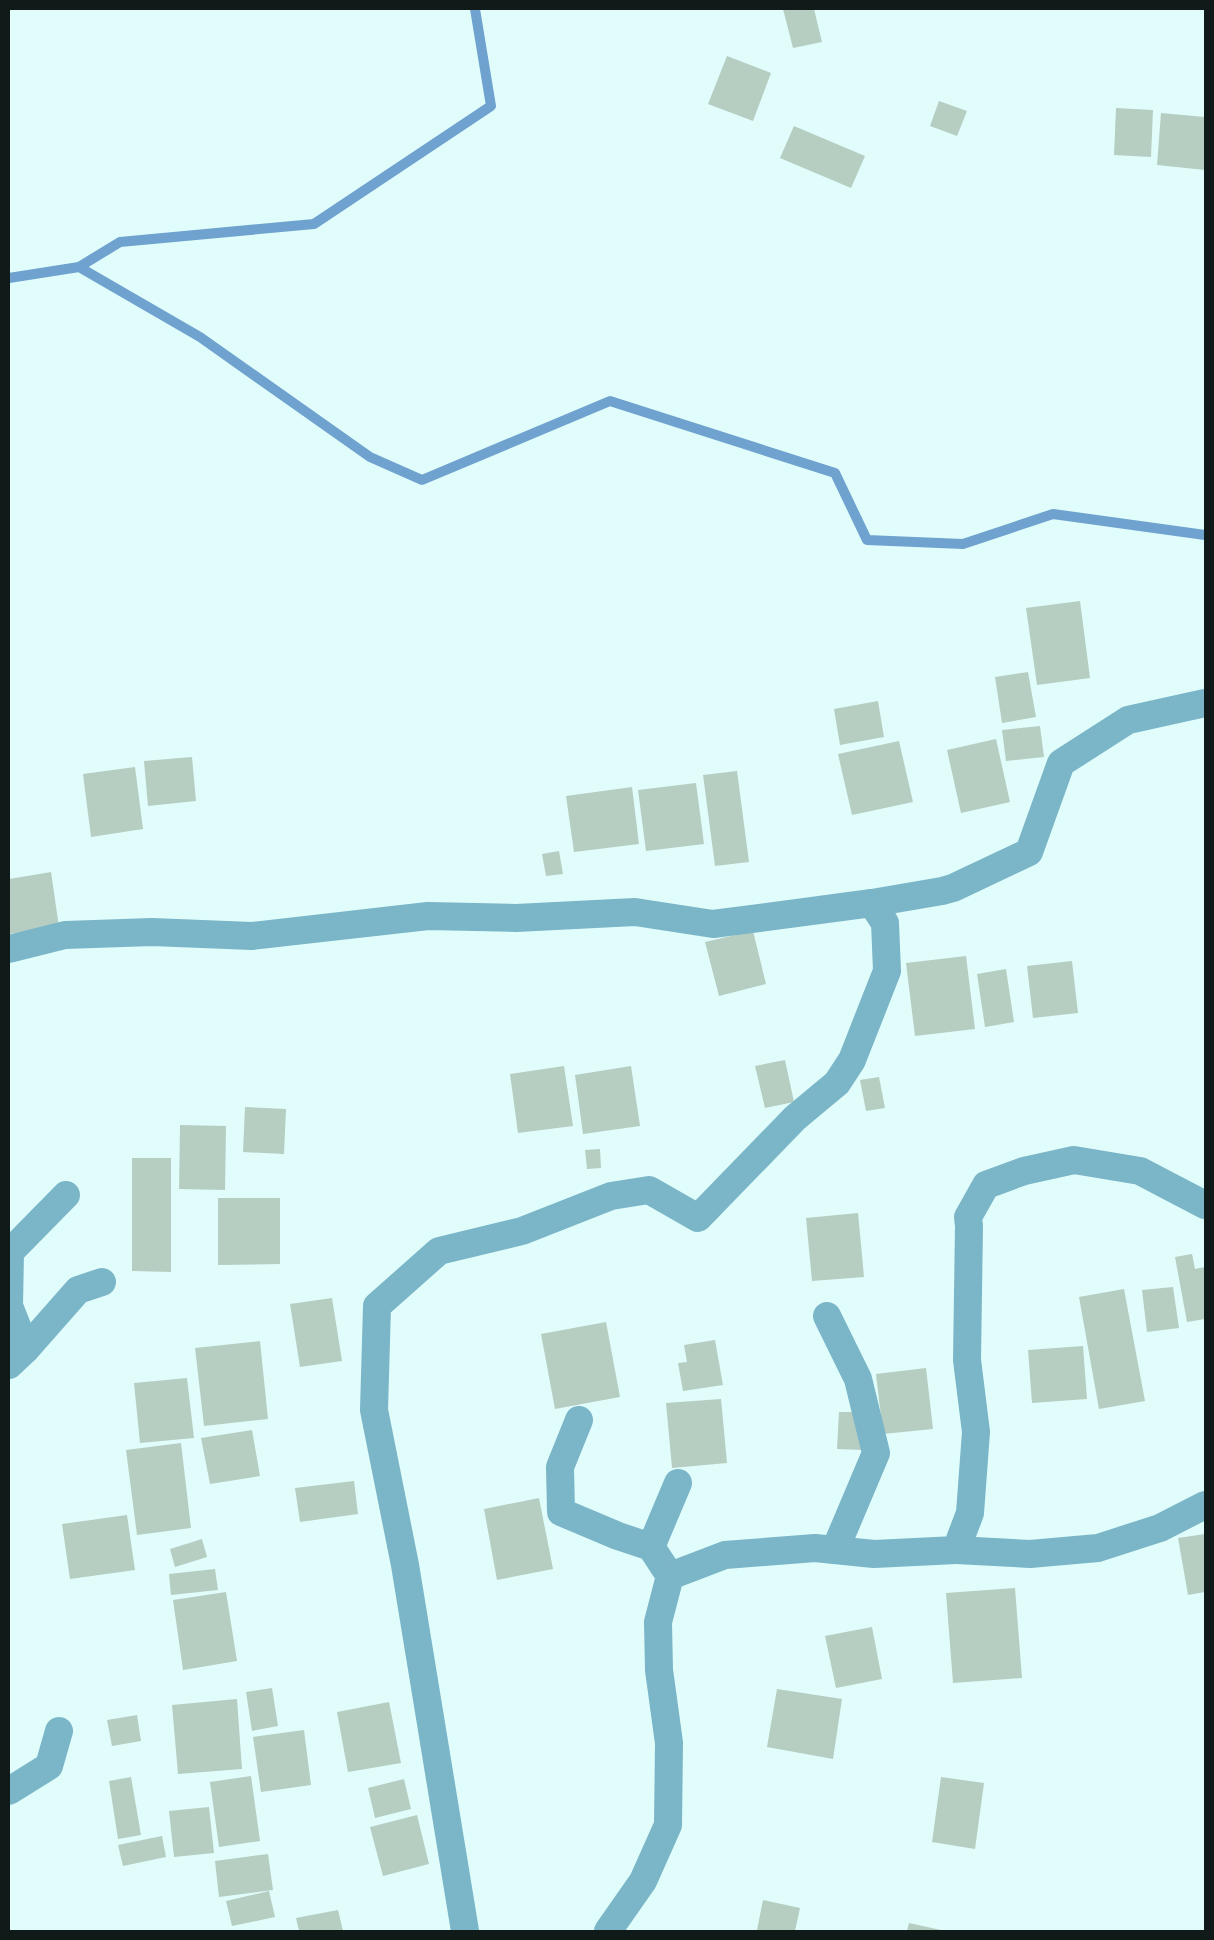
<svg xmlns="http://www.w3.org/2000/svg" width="1214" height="1940" font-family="Overpass,sans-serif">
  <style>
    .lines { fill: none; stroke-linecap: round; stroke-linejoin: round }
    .stream { stroke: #6fa2cf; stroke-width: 10 }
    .building { fill: #b6cdc2 }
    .minor { stroke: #7bb5c8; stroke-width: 28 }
  </style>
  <rect width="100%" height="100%" fill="#e0fdfb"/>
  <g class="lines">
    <g class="stream">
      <polyline points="79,267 120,242 314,224 491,106 475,9"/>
      <polyline points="9,278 79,267 200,337 370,457 422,480 610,401 835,473 867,540 963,544 1053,514 1205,535"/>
    </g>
  </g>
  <g class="building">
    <polygon points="783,9 814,9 822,42 793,48"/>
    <polygon points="727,56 771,73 753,121 708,104"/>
    <polygon points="939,101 967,111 957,136 930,126"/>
    <polygon points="1116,108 1153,110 1151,157 1114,155"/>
    <polygon points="1161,113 1205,117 1205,170 1157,165"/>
    <polygon points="794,126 865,156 851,188 780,158"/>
    <polygon points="1080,601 1090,678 1037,685 1026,608"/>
    <polygon points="1028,672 1036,717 1002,723 995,677"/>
    <polygon points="878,701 884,737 840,745 834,709"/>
    <polygon points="1040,726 1044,757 1006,761 1002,730"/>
    <polygon points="996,739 1010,802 961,813 947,750"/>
    <polygon points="899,741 913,802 852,815 838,754"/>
    <polygon points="192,757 196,801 148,806 144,761"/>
    <polygon points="135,767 143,829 91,837 83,774"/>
    <polygon points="737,771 749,862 715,866 703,775"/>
    <polygon points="696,783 704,844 646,851 638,790"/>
    <polygon points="632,787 639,844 574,852 566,796"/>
    <polygon points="559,851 563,874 546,876 542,854"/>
    <polygon points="51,872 59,927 9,934 9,879"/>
    <polygon points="753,931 766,984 719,996 705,942"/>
    <polygon points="966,956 975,1029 915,1036 906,963"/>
    <polygon points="1072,961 1078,1013 1033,1018 1027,966"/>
    <polygon points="1006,969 1014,1022 985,1027 977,974"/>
    <polygon points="785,1060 794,1102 765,1108 755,1066"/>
    <polygon points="564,1066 573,1126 518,1133 510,1074"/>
    <polygon points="631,1066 640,1126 583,1134 575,1075"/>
    <polygon points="879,1077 885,1108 866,1111 860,1080"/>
    <polygon points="245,1107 286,1109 284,1154 243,1152"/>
    <polygon points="180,1125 226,1126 225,1190 179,1189"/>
    <polygon points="600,1149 601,1168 587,1169 585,1150"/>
    <polygon points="132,1158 171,1158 171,1272 132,1271"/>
    <polygon points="218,1198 280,1198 280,1264 218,1265"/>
    <polygon points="858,1213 864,1277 812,1281 806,1218"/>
    <polygon points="1192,1254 1195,1269 1205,1267 1205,1319 1187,1322 1175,1257"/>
    <polygon points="1173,1287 1179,1328 1147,1332 1142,1290"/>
    <polygon points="1124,1289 1145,1401 1099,1409 1079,1297"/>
    <polygon points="332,1298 342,1361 300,1367 290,1304"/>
    <polygon points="606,1322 620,1397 555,1409 541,1334"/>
    <polygon points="715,1340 723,1385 683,1391 678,1363 687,1362 684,1345"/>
    <polygon points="260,1341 268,1419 204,1426 195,1348"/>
    <polygon points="1083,1346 1087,1399 1032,1403 1028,1350"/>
    <polygon points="926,1368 933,1429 883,1434 876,1374"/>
    <polygon points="187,1378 194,1438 140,1443 134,1383"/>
    <polygon points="721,1399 727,1463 672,1468 666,1403"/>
    <polygon points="839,1412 864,1412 862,1450 837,1449"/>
    <polygon points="252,1430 260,1476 210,1484 201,1438"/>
    <polygon points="181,1443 191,1528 137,1535 126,1450"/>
    <polygon points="354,1481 358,1514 300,1522 295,1488"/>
    <polygon points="539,1498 553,1569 497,1580 484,1509"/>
    <polygon points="127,1515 135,1570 70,1579 62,1524"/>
    <polygon points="1205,1534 1205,1592 1188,1595 1178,1538"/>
    <polygon points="202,1539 207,1557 175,1567 170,1549"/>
    <polygon points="215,1569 218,1590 171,1595 169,1574"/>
    <polygon points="1015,1588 1022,1678 953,1683 946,1593"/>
    <polygon points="226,1592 237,1661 183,1670 173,1600"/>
    <polygon points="872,1627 882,1679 836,1688 825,1636"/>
    <polygon points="272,1688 278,1726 252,1731 246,1692"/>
    <polygon points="777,1689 842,1699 833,1759 767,1747"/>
    <polygon points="237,1699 242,1769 178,1774 172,1705"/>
    <polygon points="389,1702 401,1763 348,1772 337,1712"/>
    <polygon points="137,1715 141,1741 112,1746 107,1720"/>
    <polygon points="304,1730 311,1785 261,1792 253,1737"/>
    <polygon points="251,1776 260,1841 219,1847 210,1782"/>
    <polygon points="131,1777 141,1835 118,1839 109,1781"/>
    <polygon points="941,1777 984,1783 975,1849 932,1842"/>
    <polygon points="404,1779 411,1809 375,1818 368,1788"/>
    <polygon points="209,1807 214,1853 174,1857 169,1811"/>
    <polygon points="417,1815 429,1864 383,1876 370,1827"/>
    <polygon points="162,1836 166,1857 123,1866 118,1845"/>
    <polygon points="268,1854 273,1890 219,1897 215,1861"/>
    <polygon points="269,1891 275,1917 232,1926 226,1901"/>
    <polygon points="763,1900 800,1908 795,1931 757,1930"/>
    <polygon points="338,1910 343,1931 299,1931 296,1918"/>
    <polygon points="909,1923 941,1930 941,1931 907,1931"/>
  </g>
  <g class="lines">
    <g class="minor">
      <polyline points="9,949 65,935 152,932 252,936 428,916 516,918 635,912 713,924 872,903 942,891 953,888 1029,852 1061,763 1128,720 1205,703"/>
      <polyline points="827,1316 858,1379 876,1453 835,1550"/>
      <polyline points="26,1349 9,1306 10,1252 66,1195"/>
      <polyline points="9,1365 26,1349 78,1290 102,1282"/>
      <polyline points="579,1420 560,1467 561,1512 618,1536 651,1547 670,1576"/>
      <polyline points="651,1547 678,1483"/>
      <polyline points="956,1550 1030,1554 1098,1548 1160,1528 1205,1505"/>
      <polyline points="9,1791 49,1766 59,1731"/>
      <polyline points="465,1931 405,1565 374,1410 377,1306 439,1251 522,1231 611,1196 649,1190 698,1218 795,1118 837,1083 852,1060 887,971 885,923 872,903"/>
      <polyline points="608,1931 643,1881 668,1825 669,1743 659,1670 658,1622 670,1576 725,1555 815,1548 874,1554 956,1550 970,1513 976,1432 967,1360 969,1226 968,1217 986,1185 1024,1171 1074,1160 1140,1171 1205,1205"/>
    </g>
  </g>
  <rect width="1214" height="1940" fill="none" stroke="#0f1a19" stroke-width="20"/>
</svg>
